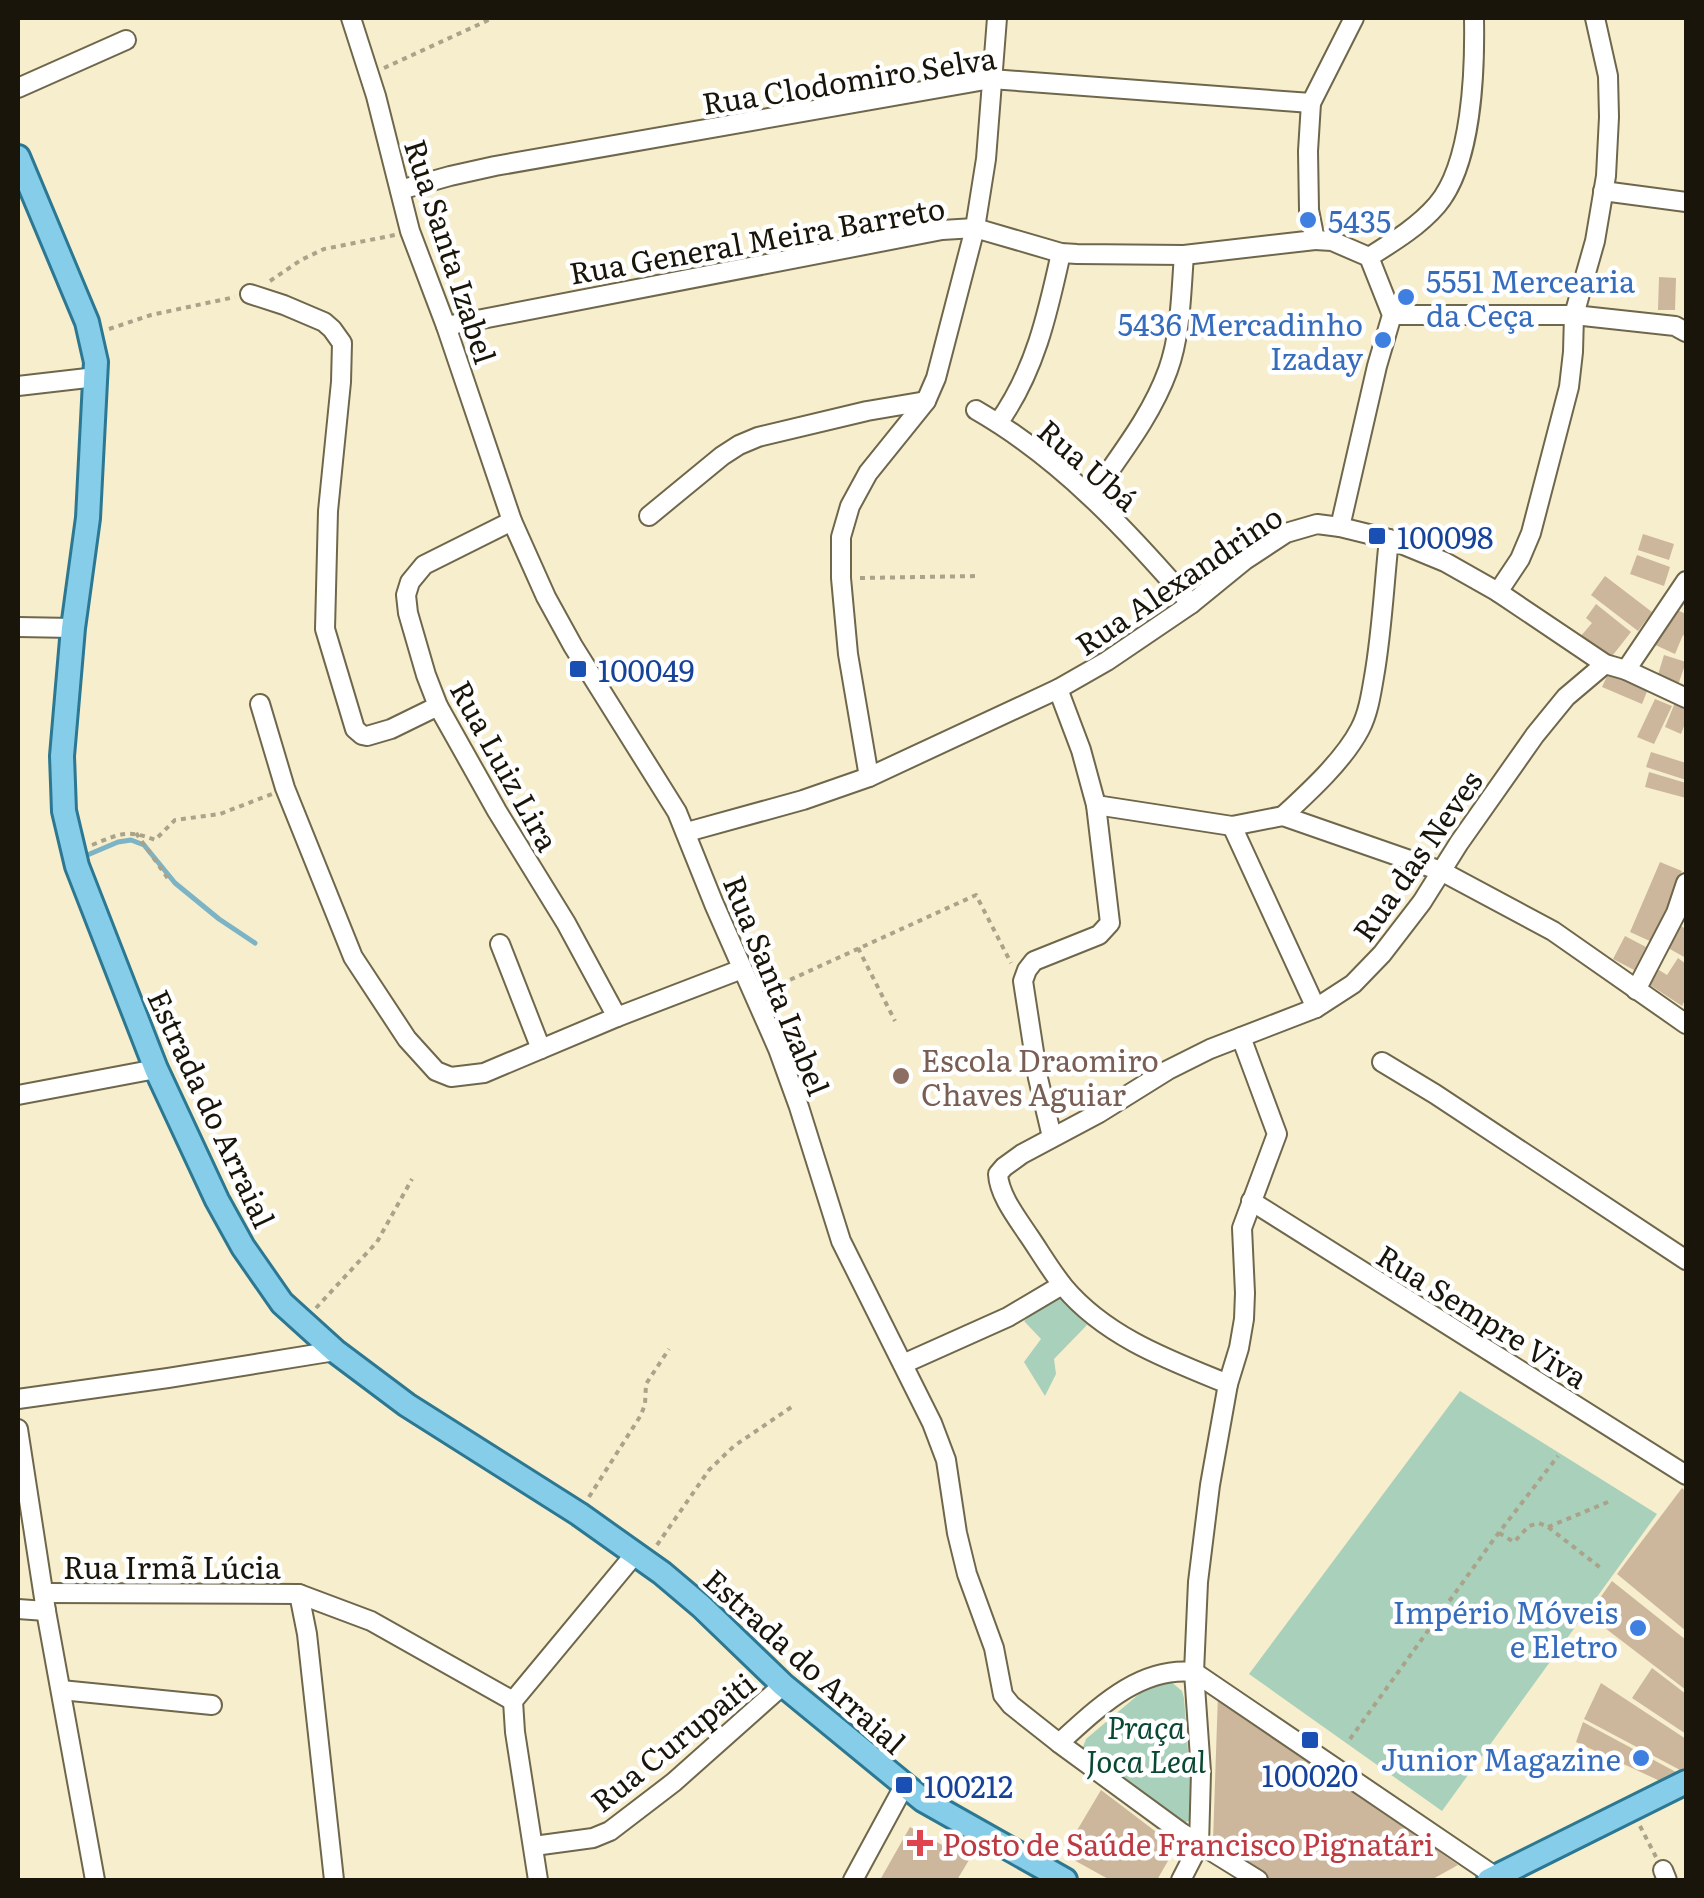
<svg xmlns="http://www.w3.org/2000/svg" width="1704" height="1898" font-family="Literata,serif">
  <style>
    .green { fill: #a9d0bb }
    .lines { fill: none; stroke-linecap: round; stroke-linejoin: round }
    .stream { stroke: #7cb3c5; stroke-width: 5 }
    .building { fill: #ccb79d }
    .minor-casing { stroke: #6f674b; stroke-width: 22 }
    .major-casing { stroke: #2c7791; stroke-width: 28 }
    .path { stroke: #aaa38a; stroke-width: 4; stroke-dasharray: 5 5; stroke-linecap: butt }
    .minor { stroke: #fff; stroke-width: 18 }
    .major { stroke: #86cde9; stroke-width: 22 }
    .shop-dot { fill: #3f7fe0; stroke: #fff; stroke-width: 4 }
    .transit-dot { fill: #1a4fb4; stroke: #fff; stroke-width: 4 }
    .education-dot { fill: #8d6e63; stroke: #fff; stroke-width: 4 }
    .health-dot { fill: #e0444e; stroke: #fff; stroke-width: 4 }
    .labels { text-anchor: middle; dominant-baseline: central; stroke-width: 9; stroke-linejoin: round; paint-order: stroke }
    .street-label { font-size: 30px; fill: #19150a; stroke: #fff }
    .shop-label { font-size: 30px; fill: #366cbe; stroke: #fff; text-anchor: end }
    .transit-label { font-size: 30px; fill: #164399; stroke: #fff; text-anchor: start }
    .education-label { font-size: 30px; fill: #785e54; stroke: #fff; text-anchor: start }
    .park-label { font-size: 30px; font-style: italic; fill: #0a4931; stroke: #fff }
    .health-label { font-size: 30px; fill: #be3a42; stroke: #fff; text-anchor: start }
  </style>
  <rect width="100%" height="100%" fill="#f7eecd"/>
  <g class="green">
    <polygon points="1059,1290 1087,1325 1054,1359 1056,1374 1045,1396 1024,1362 1041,1339 1024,1321"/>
    <polygon points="1460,1391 1657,1514 1442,1811 1249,1674"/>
    <polygon points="1170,1681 1182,1691 1184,1698 1193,1816 1189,1821 1185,1822 1092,1757 1083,1747 1086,1739 1151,1684"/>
  </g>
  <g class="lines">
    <polyline class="stream" points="85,856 118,842 131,840 144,845 175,883 219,919 255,943"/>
  </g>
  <g class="building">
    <polygon points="1659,277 1676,278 1675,310 1658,310"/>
    <polygon points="1643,534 1674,544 1669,560 1638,550"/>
    <polygon points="1637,555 1670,567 1664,586 1630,574"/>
    <polygon points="1605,576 1652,612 1638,631 1591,595"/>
    <polygon points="1596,604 1631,632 1609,660 1580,637 1592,623 1586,618"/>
    <polygon points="1675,609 1686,614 1686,637 1683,635 1675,654 1651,643 1659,625 1667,629"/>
    <polygon points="1664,655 1686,662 1678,685 1657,678"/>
    <polygon points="1609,672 1648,689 1642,704 1602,687"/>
    <polygon points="1655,699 1672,706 1654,744 1637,737"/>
    <polygon points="1676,700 1686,705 1686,721 1681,734 1665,727"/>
    <polygon points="1651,752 1686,763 1686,780 1646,767"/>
    <polygon points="1649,772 1686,783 1686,798 1645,787"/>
    <polygon points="1660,862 1682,871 1673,891 1679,894 1672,910 1667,908 1652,942 1630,932"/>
    <polygon points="1679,925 1686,929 1686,958 1668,948"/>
    <polygon points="1625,936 1646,947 1634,970 1613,959"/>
    <polygon points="1678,958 1686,964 1685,987 1686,998 1682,1006 1650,985 1659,970 1667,975"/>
    <polygon points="1682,1488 1686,1492 1686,1631 1617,1574"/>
    <polygon points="1612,1581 1686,1640 1686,1690 1588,1615"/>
    <polygon points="1652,1668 1686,1694 1686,1734 1632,1698"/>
    <polygon points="1601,1683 1686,1739 1686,1767 1680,1770 1584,1719"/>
    <polygon points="1218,1694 1458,1865 1431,1880 1272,1880 1213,1841"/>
    <polygon points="1583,1722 1676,1772 1660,1781 1576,1742"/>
    <polygon points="1101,1790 1176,1847 1157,1880 1110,1880 1063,1854"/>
    <polygon points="910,1827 969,1860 957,1880 880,1880"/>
  </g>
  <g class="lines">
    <g class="minor-casing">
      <g id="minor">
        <polyline points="351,18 376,96 410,231 446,326 512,521 546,597 573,646 677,812 714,904 778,1049 799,1107 841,1241 932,1423 946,1460 957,1533 967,1574 994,1648 1003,1695 1011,1705 1059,1743 1182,1833 1258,1880"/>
        <polyline points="18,88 126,40"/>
        <polyline points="400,190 450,176 495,166 991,79 1311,103"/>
        <polyline points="1603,191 1686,202"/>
        <path d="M1369 257C1393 242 1418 227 1437 205 1472 164 1475 71 1474 18"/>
        <polyline points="250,294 284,305 324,322 332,329 342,343 341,382 328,511 325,629 355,729 362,735 367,736 391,729 438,706"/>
        <polyline points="1392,315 1574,315 1675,326 1686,332"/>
        <polyline points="446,326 942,230 975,228 1061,253 1077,254 1184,255 1315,240"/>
        <polyline points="18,386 96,377"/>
        <path d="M976 410C1060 458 1128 531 1191 604"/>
        <path d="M998 423C1035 372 1048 312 1061 253"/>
        <path d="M1092 496C1119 456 1151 417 1168 370 1181 334 1181 293 1184 255"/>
        <polyline points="649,516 722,456 739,445 758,437 867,411 926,401"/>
        <polyline points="512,521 424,565 410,582 406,595 408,613 426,675 438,706 497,811 566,923 617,1017"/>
        <polyline points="1340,527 1377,366 1392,315 1369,257 1332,241 1315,240 1309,210 1308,151 1311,103 1354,18"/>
        <polyline points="1498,592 1520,559 1531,533 1569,387 1573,352 1574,315 1595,241 1606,176 1609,117 1608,76 1595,18"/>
        <polyline points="18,627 73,628"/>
        <polyline points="1626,670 1686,581"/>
        <polyline points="260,704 285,788 353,957 407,1039 436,1071 451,1077 484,1073 617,1017 742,969"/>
        <polyline points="869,777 848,654 841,578 841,537 850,506 868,473 926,401 936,378 975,228 986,159 997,18"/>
        <polyline points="1096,805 1232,826 1283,816 1441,871 1553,931 1686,1024"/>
        <path d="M1283 816C1309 792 1344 760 1360 729 1368 714 1371 695 1374 677 1382 632 1384 585 1389 539"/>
        <polyline points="1232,826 1316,1008"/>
        <polyline points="687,832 803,800 869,777 1058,689 1107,661 1191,604 1245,560 1286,533 1317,524 1340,527 1389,539 1445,562 1498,592 1605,664 1626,670 1686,698"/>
        <polyline points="500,944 541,1049"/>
        <polyline points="1636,990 1676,913 1686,883"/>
        <polyline points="1382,1062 1435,1094 1686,1260"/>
        <polyline points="18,1095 156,1069"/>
        <polyline points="1052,1137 1038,1078 1023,981 1027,970 1034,961 1099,935 1110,923 1096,805 1081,750 1058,689"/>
        <polyline points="1251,1201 1686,1475"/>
        <polyline points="903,1364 1008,1317 1062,1285"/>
        <path d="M1228 1384C1169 1360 1106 1337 1064 1287 1051 1271 1040 1252 1029 1236 1017 1218 999 1195 998 1174L1004 1167 1022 1154 1099 1113 1168 1070 1210 1049 1316 1008 1353 984 1382 954 1422 902 1459 843 1535 735 1566 697 1605 664"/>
        <polyline points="18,1399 168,1378 335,1351"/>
        <polyline points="18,1429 46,1611 95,1880"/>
        <polyline points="44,1593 299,1594 371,1621 513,1701"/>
        <polyline points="299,1594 307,1634 334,1880"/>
        <polyline points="18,1609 46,1611"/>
        <polyline points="61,1690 212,1705"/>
        <path d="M1059 1743C1097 1709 1139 1666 1194 1672L1496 1877"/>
        <polyline points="534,1846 593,1838 610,1831 674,1782 783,1685"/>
        <polyline points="1663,1870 1667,1880"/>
        <polyline points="538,1880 515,1732 513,1701 635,1554"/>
        <polyline points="853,1880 904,1786"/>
        <polyline points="1181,1880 1199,1845 1201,1772 1194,1672 1198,1582 1210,1485 1228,1384 1239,1348 1244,1319 1245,1293 1242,1228 1277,1134 1241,1037"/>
      </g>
    </g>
    <g class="major-casing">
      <g id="major">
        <polyline points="18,157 87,322 96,362 88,518 73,628 62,756 64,811 77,866 156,1069 217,1200 243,1247 282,1303 335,1351 407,1405 579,1514 662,1573 701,1606 783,1685 923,1800 1065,1880"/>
        <polyline points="1489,1880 1686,1782"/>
      </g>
    </g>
    <g class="path">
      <polyline points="384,68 493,18"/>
      <polyline points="270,281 301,260 324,249 395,235"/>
      <polyline points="109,329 151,315 235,297"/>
      <polyline points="860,578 978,576"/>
      <polyline points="136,833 169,880"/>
      <path d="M92 845C119 834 127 829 155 840L175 820 220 814 272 794"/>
      <polyline points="858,948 895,1021"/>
      <polyline points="772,988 976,895 1011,963"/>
      <polyline points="316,1308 377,1242 412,1179"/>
      <polyline points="589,1497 641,1415 645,1404 646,1384 669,1349"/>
      <polyline points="1548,1527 1608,1502"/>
      <polyline points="1499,1533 1514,1542 1529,1526 1539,1523 1548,1527 1602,1569"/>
      <polyline points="657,1545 709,1470 734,1446 793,1406"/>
      <polyline points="1350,1739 1494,1539 1558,1456"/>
      <polyline points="1640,1826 1656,1857"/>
    </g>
    <use href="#minor" class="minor"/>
    <use href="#major" class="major"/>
  </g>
  <g class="shop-dot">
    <circle cx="1308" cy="220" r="10"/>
    <circle cx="1406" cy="297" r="10"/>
    <circle cx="1383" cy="340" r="10"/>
    <circle cx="1638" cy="1628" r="10"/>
    <circle cx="1641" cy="1758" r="10"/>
  </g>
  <g class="transit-dot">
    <rect x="1367" y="526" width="20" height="20" rx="5"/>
    <rect x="568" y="659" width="20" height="20" rx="5"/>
    <rect x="1300" y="1730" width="20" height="20" rx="5"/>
    <rect x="894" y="1775" width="20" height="20" rx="5"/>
  </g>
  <circle class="education-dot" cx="901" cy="1076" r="10"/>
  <path class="health-dot" d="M915 1828h10v10h10v10h-10v10h-10v-10h-10v-10h10z"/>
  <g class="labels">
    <g class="street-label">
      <text transform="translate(849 79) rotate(-9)">Rua Clodomiro Selva</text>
      <text transform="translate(757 239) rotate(-10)">Rua General Meira Barreto</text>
      <text transform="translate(452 251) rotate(72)">Rua Santa Izabel</text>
      <text transform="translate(1089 464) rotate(41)">Rua Ubá</text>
      <text transform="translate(1178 579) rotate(-34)">Rua Alexandrino</text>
      <text transform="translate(506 765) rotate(61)">Rua Luiz Lira</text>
      <text transform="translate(1416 855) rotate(-55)">Rua das Neves</text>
      <text transform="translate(778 985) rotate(68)">Rua Santa Izabel</text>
      <text transform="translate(213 1108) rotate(65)">Estrada do Arraial</text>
      <text transform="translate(1483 1315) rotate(32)">Rua Sempre Viva</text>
      <text x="172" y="1566">Rua Irmã Lúcia</text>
      <text transform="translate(806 1660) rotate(42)">Estrada do Arraial</text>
      <text transform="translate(672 1741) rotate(-39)">Rua Curupaiti</text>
    </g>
    <g class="shop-label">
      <text x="1328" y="220" text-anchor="start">5435</text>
      <text x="1426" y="280" text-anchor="start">5551 Mercearia<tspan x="1426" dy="34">da Ceça</tspan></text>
      <text x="1363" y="323">5436 Mercadinho<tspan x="1363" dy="34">Izaday</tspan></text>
      <text x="1618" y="1611">Império Móveis<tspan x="1618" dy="34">e Eletro</tspan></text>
      <text x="1621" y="1758">Junior Magazine</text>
    </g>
    <g class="transit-label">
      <text x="1397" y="536">100098</text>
      <text x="598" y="669">100049</text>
      <text x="1310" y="1774" text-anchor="middle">100020</text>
      <text x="924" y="1785">100212</text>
    </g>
    <g class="education-label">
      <text x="921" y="1059">Escola Draomiro<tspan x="921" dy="34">Chaves Aguiar</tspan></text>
    </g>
    <g class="park-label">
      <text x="1146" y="1726">Praça<tspan x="1146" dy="34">Joca Leal</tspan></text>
    </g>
    <g class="health-label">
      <text x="942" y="1843">Posto de Saúde Francisco Pignatári</text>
    </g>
  </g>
  <rect width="1704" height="1898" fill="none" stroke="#19150a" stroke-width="40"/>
</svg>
